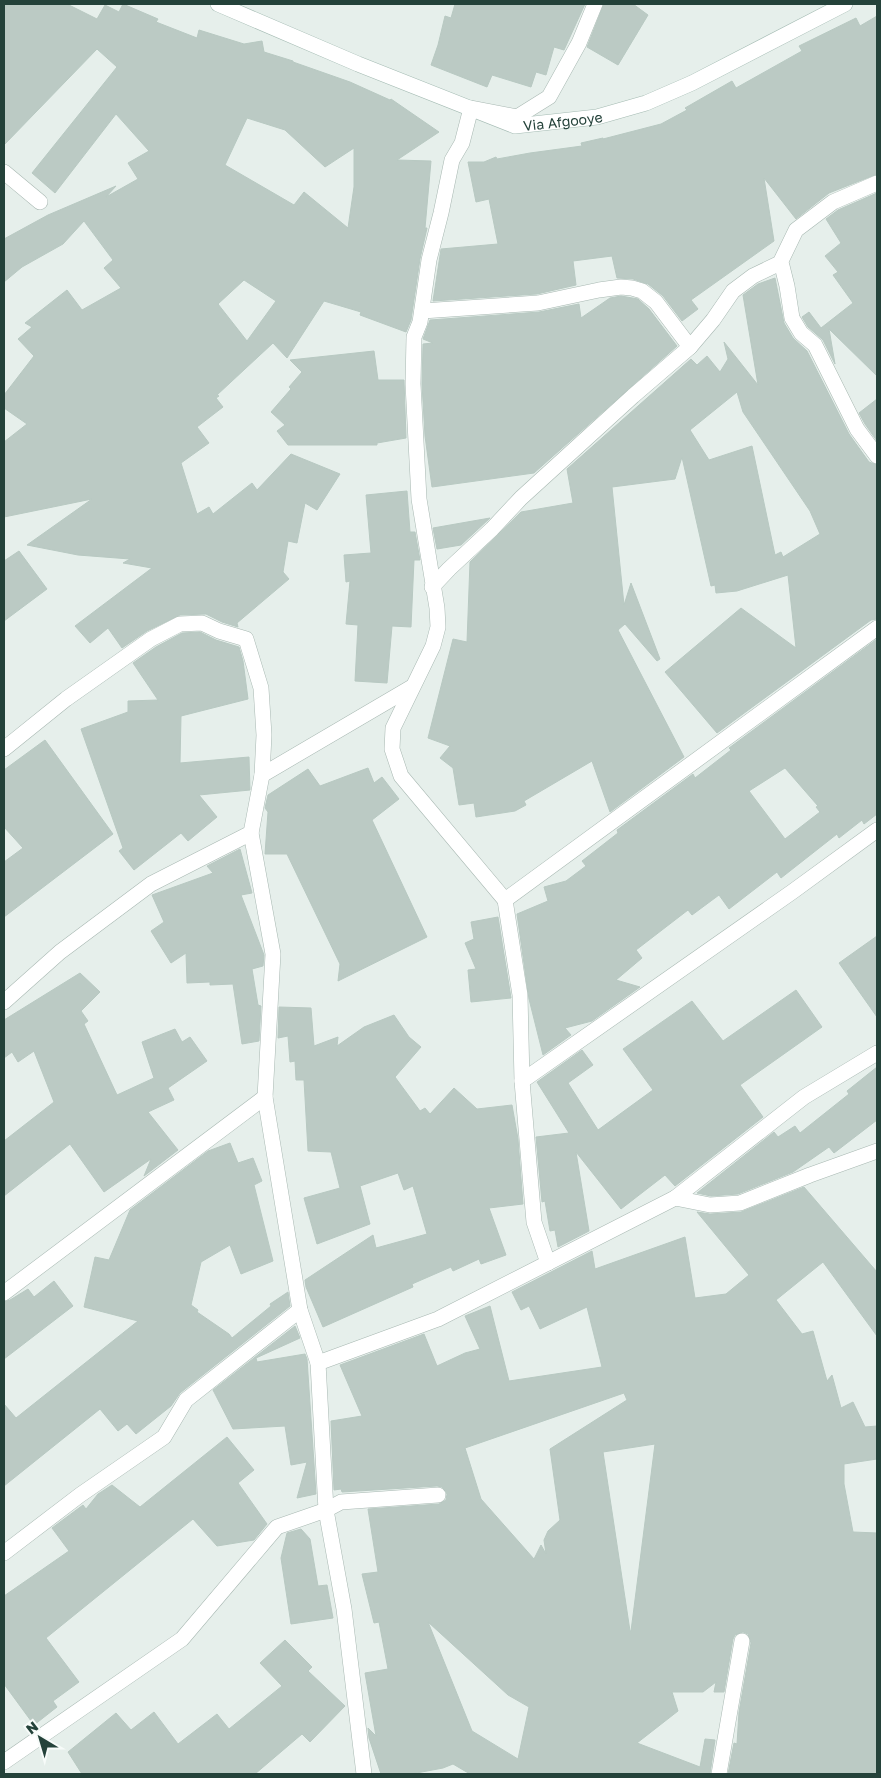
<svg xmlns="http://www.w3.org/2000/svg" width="881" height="1778" font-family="'Golos Text',sans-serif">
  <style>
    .building { fill: #bbcac4; stroke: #b8c9c2; fill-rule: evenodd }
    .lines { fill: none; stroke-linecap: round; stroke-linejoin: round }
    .street-casing { stroke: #a8b8b2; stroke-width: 16 }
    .secondary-casing { stroke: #a4bbb3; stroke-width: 16 }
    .street { stroke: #fff; stroke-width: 15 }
    .secondary { stroke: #fff; stroke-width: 15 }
    .labels { text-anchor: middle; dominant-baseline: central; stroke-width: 4.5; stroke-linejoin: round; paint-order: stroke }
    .street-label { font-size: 14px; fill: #24423a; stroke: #f7fbf9 }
  </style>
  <rect width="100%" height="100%" fill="#e6efeb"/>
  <g class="building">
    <path d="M4 4H67L97 19 105 5 119 12 123 4 158 19 156 22 197 38 199 30 244 44 262 41 264 52 293 61V62L350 82 390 100 391 99 439 132 397 160 431 161 425 228H427L420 259 411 320 406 332 360 315 361 312 324 301 287 358 273 343 217 395 219 396 216 398 223 407 197 427 209 443 181 463 197 514 209 507 213 514 252 483 257 490 291 454 340 474 317 510 305 503 297 543 288 541 283 572 289 579 237 623 238 627 222 622 206 614 180 615 147 631 122 648 108 628 90 643 75 626 152 568 123 563 130 559 78 555 27 545 92 499 4 517V442L27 424 4 408V395L34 356 18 339 32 327 25 323 67 290 82 310 121 288 104 268 113 260 84 221 63 244 22 267 4 282V239L48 215 116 186 106 197 138 179 128 163 149 151 116 114 55 193 32 173 117 67 97 49 4 145ZM247 118 285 130 325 167 354 148V187L348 228 304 192 294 205 225 165ZM244 280 276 301 247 341 218 304Z"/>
    <polygon points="455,4 585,4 564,50 554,47 546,75 536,72 531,87 492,75 487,87 431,65 438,45 445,16 451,18"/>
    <polygon points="604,4 633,4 648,15 618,65 587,47"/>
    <polygon points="877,16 877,174 829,193 796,219 764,178 774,241 691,300 698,309 682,321 663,296 648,284 633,279 617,278 612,256 573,261 576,285 537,294 433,301 441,249 498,244 489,199 476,202 468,162 484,162 496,157 497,159 530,153 582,146 581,143 603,138 603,139 661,124 687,110 685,108 732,81 736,88 802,51 799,46 856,18 860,26"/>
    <polygon points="877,193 877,376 829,329 835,364 823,340 808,327 802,317 809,312 821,328 853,303 833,275 838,272 825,256 841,243 826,219 838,210"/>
    <path d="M775 278 784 323 793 338 807 351 849 434 869 462 877 465V619L871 620 717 733 665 672 741 608 796 648 788 575 737 591 716 593 715 585 711 586 682 457 675 479 612 487 624 605 631 583 660 659 657 661 625 624 618 630 684 757 610 812 592 761 524 801 526 805 515 811 476 817 474 803 459 805 453 768 440 758 450 746 428 738 453 639 467 642 470 562 521 512 573 503 567 469 691 359 697 365 707 356 720 372 728 359 724 342 758 385 743 295 758 284ZM737 392 743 412 810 511 820 534 783 557 781 552 775 555 752 446 709 460 690 430Z"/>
    <polygon points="621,296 638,299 649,309 677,346 534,473 432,487 425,436 422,384 423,344 433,343 423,339 430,320 539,312 579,304 581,318 610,298"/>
    <polygon points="374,351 378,380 404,380 406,438 377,443 377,445 288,445 277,431 285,425 271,412 291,389 289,387 302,372 290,360"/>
    <polygon points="877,399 877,441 865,424 859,413"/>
    <polygon points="407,491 410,532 415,532 420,560 414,560 411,627 392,626 387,683 355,681 358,625 346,624 350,581 346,582 344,555 371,553 366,495"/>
    <polygon points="490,518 461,545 437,549 433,528"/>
    <polygon points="19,551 47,589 4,621 4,561"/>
    <polygon points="200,632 216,640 239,647 243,661 248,699 181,716 180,763 249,757 250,790 199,795 217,817 188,841 181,833 134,870 119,851 123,848 81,729 128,712 128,701 158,700 133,663 156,647 182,633"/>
    <path d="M877 639V814L864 824 862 820 839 838 837 834 781 878 777 872 729 909 719 895 692 915 688 910 636 950 642 958 616 980 640 987 592 1021 565 1028 571 1035 543 1055 529 999 517 914 548 901 544 887 566 881 586 866 582 861 618 833 617 830 693 774 695 778 731 750 729 748ZM785 768 818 806 816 807 820 812 785 839 749 791Z"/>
    <polygon points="45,740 113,834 4,917 4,862 23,848 4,827 4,770"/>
    <polygon points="368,768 374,783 382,777 399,799 372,820 427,937 338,981 340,964 287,854 265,854 268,812 265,808 268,795 308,769 320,786"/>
    <polygon points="240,849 252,893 241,895 264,955 263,966 252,969 258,1005 261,1006 259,1041 242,1044 233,984 210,985 210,982 187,983 186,953 171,963 151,931 164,922 152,895 213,873 207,866"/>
    <polygon points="498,917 511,998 471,1002 468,970 476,969 465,943 474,939 471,922"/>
    <polygon points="877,936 877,1017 839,963"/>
    <polygon points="80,973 100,992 81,1011 88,1021 84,1024 117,1095 154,1078 142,1042 175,1029 182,1042 190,1037 207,1061 168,1088 174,1100 148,1112 178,1150 144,1176 151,1159 104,1192 70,1144 4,1196 4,1141 54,1102 34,1051 18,1062 12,1052 4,1058 4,1020"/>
    <polygon points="796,990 822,1027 740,1085 763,1117 675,1186 665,1175 621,1209 576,1152 589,1231 558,1247 555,1230 550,1231 545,1201 542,1202 536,1137 569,1133 537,1082 582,1050 593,1065 568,1083 598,1130 653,1090 623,1049 692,1001 723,1041"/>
    <polygon points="279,1007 311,1008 314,1046 338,1037 337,1046 364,1027 394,1015 409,1037 421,1047 395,1077 420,1111 425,1108 430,1114 454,1088 477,1109 512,1105 518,1139 523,1204 489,1208 506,1255 481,1264 479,1259 453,1271 451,1267 412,1284 413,1287 323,1327 306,1287 305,1280 373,1235 376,1248 427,1234 413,1186 404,1190 398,1173 360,1186 370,1224 317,1244 304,1198 340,1188 331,1152 308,1151 304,1080 296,1080 295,1061 290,1062 288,1036 278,1038"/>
    <polygon points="877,1067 877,1120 834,1153 829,1147 793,1172 738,1194 711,1196 697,1193 774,1132 778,1137 795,1126 800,1133 849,1094 847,1091"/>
    <polygon points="230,1143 238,1163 253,1158 262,1181 254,1185 273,1261 241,1274 230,1245 201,1262 191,1305 198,1310 197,1312 229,1334 232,1338 271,1306 270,1304 288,1292 290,1306 180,1393 171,1406 136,1434 127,1424 118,1431 100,1409 4,1486 4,1404 16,1418 138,1321 84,1307 95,1257 109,1260 130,1210 208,1151"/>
    <path d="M804 1187 877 1272V1336L823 1262 776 1300 802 1334 813 1331 827 1381 832 1375 841 1408 853 1402 865 1427 877 1426V1459L844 1464V1484L853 1532 877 1533V1774H728L734 1743 737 1744 739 1712 751 1643 748 1634 743 1632 735 1635 733 1639 724 1692H714L716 1682 703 1692H672L678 1711 637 1743 700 1767 705 1739 715 1740 710 1774H470L453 1764 443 1768 411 1774H381L369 1738 368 1728 376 1736 365 1673 388 1669 379 1622 374 1623 362 1574 378 1572 368 1509 439 1504 446 1500 447 1494 442 1487 437 1486 342 1492 341 1489 334 1490 331 1421 362 1416 340 1365 424 1334 437 1366 465 1353 480 1349 465 1316 490 1306 509 1381 602 1367 587 1307 540 1329 529 1306 521 1310 512 1292 592 1251 595 1269 685 1237 695 1298 726 1294 749 1275 697 1212 710 1214 741 1212ZM624 1393 627 1400 550 1449 560 1520 548 1531 544 1540 546 1554 541 1545 534 1559 481 1499 465 1448ZM655 1444 631 1631H630L603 1452ZM428 1622 508 1695 529 1707 518 1759 472 1731Z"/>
    <polygon points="54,1281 73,1306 4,1359 4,1302 10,1300 28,1289 34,1297"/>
    <polygon points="295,1326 300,1338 256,1358 257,1362 305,1354 307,1359 316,1494 297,1498 307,1462 291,1465 285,1426 233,1429 213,1390"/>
    <polygon points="227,1437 254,1470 238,1483 267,1524 254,1540 217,1546 193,1519 46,1638 79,1682 53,1701 57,1707 34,1725 4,1684 4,1596 69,1551 52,1528 83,1505 86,1509 98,1494 112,1485 140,1507"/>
    <polygon points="301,1529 310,1539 318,1586 327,1585 333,1618 291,1624 281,1558 287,1533"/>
    <polygon points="285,1640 312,1667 308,1671 345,1706 310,1742 302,1734 255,1774 82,1774 68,1752 116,1713 131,1730 154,1712 178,1744 217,1714 229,1729 282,1686 260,1663"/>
  </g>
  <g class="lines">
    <g class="street-casing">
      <g id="street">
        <polyline points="4,172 40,202"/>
        <polyline points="780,263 782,266 787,286 792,318 801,333 815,345 857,429 877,456"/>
        <polyline points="422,311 538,303 599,290 621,287 632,288 642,291 656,302 690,347"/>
        <polyline points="432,587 449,569 492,529 521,498 633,396 690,347 713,320 733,291 753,276 780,263 796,230 833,202 877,183"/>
        <polyline points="4,749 66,699 151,639 180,624 202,623 219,631 246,639 261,688 264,735 262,775 251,833 273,954 265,1097 300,1310 318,1363 326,1510 344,1609 364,1774"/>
        <polyline points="262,775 412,687"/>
        <polyline points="505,900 877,628"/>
        <polyline points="4,1002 60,952 151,884 251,833"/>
        <polyline points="522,1081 792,892 877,830"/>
        <polyline points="675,1198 804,1097 877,1053"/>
        <polyline points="548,1263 534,1222 522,1081 520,995 505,900 401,776 392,749 393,728 433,646 438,627 437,608 419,499 413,384 414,337 420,322 429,260 441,213 452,160 462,143 471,108 517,117 549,97 579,43 595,4"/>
        <polyline points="4,1293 265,1097"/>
        <polyline points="318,1363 438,1319 675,1198 710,1205 740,1203 810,1175 877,1151"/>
        <polyline points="4,1553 80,1495 164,1437 186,1400 300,1310"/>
        <polyline points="4,1762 182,1639 277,1527 326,1510 341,1502 438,1495"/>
        <polyline points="719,1774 742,1641"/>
      </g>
    </g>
    <g class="secondary-casing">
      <g id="secondary">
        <path id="s1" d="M218 4 358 64 515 126 597 117 646 103 692 83 845 4"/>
      </g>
    </g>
    <use href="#street" class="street"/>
    <use href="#secondary" class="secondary"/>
  </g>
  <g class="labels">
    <g class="street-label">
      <text stroke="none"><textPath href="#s1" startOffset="369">Via Afgooye</textPath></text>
    </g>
  </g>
  <rect width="881" height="1778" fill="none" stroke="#24423a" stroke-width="10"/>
  <g transform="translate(40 1738) rotate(322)" stroke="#f7fbf9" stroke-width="4" paint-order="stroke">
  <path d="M0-4L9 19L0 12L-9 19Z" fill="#24423a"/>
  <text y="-8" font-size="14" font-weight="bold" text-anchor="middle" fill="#24423a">N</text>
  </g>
</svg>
